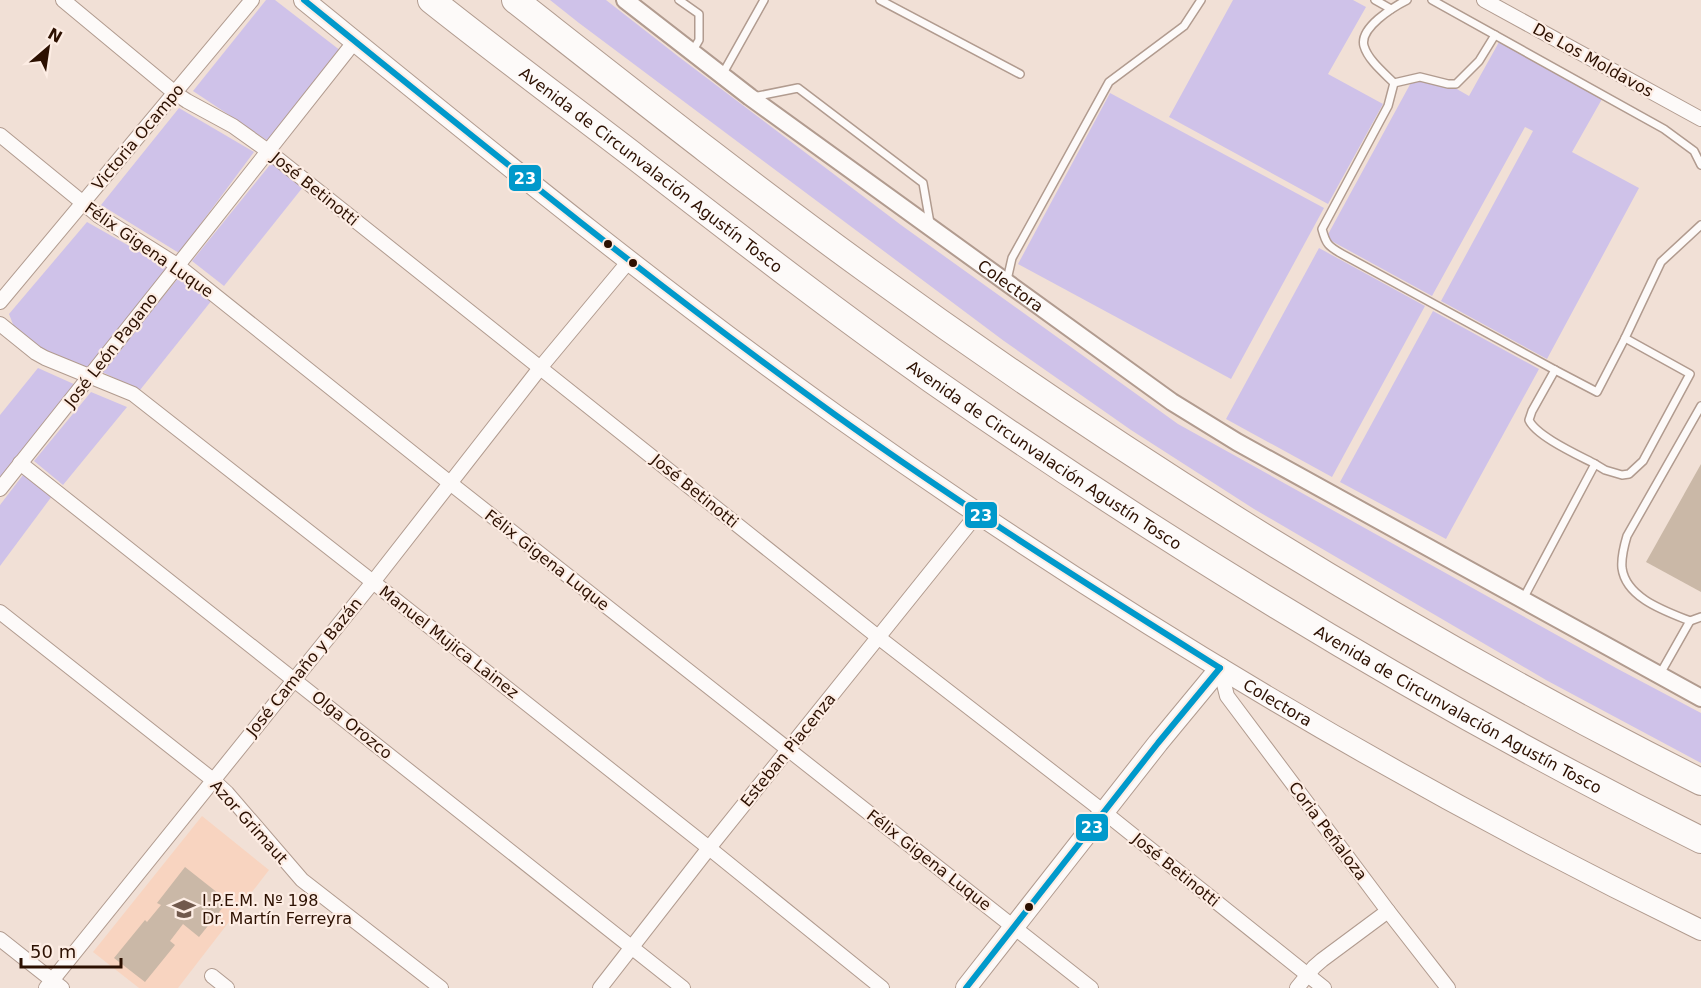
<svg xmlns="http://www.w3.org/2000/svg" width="1701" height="988" font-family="'DejaVu Sans',sans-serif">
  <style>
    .built { fill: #f8d4c0 }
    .green { fill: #cfc2e9 }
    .building { fill: #cab8a7 }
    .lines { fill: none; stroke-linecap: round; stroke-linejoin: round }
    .service-casing { stroke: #b19b8f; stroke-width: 10 }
    .minor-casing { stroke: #b19b8f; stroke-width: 16 }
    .tertiary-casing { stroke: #b19b8f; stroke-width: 20 }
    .secondary-casing { stroke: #b19b8f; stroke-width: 22 }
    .motorway-casing { stroke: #b19b8f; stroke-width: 28 }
    .service { stroke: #fdfaf9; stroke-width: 7 }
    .minor { stroke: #fdfaf9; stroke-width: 14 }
    .tertiary { stroke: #fdfaf9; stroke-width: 16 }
    .secondary { stroke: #fdfaf9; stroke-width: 20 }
    .motorway { stroke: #fdfaf9; stroke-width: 26 }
    .bus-1-casing { stroke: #fdede4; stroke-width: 10 }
    .bus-1 { stroke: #0099cb; stroke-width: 6 }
    .bus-dot { fill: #2c1001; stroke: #fdede4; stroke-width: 2 }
    .labels { text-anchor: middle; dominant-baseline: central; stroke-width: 4.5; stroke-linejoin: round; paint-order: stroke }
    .street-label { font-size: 16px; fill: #2c1001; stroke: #fdede4 }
    .poi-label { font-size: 16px; fill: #2c1001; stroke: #fdede4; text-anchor: start }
    .line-badge { stroke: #fdede4; stroke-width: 2 }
    .badge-label { font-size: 16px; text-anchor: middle; font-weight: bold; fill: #fff }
  </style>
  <rect width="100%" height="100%" fill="#f1e0d6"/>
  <polygon class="built" points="202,816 269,870 178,988 139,988 93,952"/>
  <g class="green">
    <polygon points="266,0 275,0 341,51 268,141 193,91"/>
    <polygon points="550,0 606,0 679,57 901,225 1178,424 1616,668 1701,713 1701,763 1546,680 1254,509 1131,430 1004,341 579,23"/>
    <polygon points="1233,0 1353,0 1366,7 1328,74 1383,104 1328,204 1169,117"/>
    <polygon points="1499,42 1602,99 1572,152 1639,188 1547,359 1441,301 1533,131 1525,127 1432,296 1326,238 1413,79 1448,84 1469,96"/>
    <polygon points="1110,93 1324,208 1231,379 1018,264"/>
    <polygon points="179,108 254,152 179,253 101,205"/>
    <polygon points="273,161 303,187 224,286 192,261"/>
    <polygon points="87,222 170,269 88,371 47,353 14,327 9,314"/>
    <polygon points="1319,248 1425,306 1332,477 1226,419"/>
    <polygon points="180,276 212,300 140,390 102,372"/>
    <polygon points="1433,311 1539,369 1446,539 1340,482"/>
    <polygon points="38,368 76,385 0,480 0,415"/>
    <polygon points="91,392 127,407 63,485 34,461"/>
    <polygon points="26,471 55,492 0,566 0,505"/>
  </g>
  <g class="building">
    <polygon points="1701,464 1701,592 1646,562"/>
    <polygon points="185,867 228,901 199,937 183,924 170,941 175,945 145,982 114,958 145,920 147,922 161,905 157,903"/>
  </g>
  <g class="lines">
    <g class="service-casing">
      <g id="service">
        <polyline points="679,0 699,14 699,40 692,52"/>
        <polyline points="880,0 1020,74"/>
        <polyline points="1375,0 1391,9"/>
        <path d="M1407 0C1393 7 1359 28 1364 46 1368 60 1384 73 1394 83L1388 106 1322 229C1326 244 1328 246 1342 254L1555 370"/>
        <polyline points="1432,0 1664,129 1694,151 1701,165"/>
        <polyline points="722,75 764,0"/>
        <polyline points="1394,83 1420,77 1448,84 1456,84 1479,61 1495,35"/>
        <polyline points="753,97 798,88 923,183 930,223"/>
        <polyline points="1007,280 1012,258 1109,82 1184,26 1201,0"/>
        <path d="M1701 406 1627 536C1624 546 1621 557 1622 568 1626 598 1665 611 1690 621L1701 617"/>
        <path d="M1595 464C1578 455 1536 436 1529 420L1532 411 1555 370 1597 392 1625 338"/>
        <polyline points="1523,599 1595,464 1605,470 1622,475 1629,474 1643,461 1690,374 1625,338 1661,262 1701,225"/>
        <polyline points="1660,674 1690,621"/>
      </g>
    </g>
    <g class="minor-casing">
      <g id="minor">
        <polyline points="63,0 175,93 187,101 233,126 268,151 878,637 1104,812 1324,988"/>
        <polyline points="1484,0 1701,119"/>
        <polyline points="0,135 99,216 177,265 450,483 1091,988"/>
        <polyline points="0,302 252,0"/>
        <polyline points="0,324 36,353 45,358 133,394 373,582 709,848 882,988"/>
        <polyline points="20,463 683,988"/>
        <path d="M0 489C119 340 237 191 355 41"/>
        <polyline points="0,612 213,780 227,793 302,880 441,988"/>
        <polyline points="1220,668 1227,696 1388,911 1448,988"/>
        <polyline points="0,939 62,988"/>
        <polyline points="212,976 227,988"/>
        <polyline points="46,988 373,582 540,368 629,261"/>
        <polyline points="600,988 709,848 978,513"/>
        <polyline points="1297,988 1314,967 1322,960 1388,911"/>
      </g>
    </g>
    <g class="tertiary-casing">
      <g id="tertiary">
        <path id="s1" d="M625 0 750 97 1172 402 1237 442 1701 698"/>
      </g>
    </g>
    <g class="secondary-casing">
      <g id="secondary">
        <path id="s2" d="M304 0C479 142 653 285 837 416 1110 610 1400 784 1701 930"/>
        <polyline points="966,988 1158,743 1220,668"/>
      </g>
    </g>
    <g class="motorway-casing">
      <g id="motorway">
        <path id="s3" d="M431 0C499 54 569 106 638 159 735 234 831 309 932 380 1177 551 1433 707 1701 840"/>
        <path d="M515 0C631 91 747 183 867 270 1131 462 1409 635 1701 782"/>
      </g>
    </g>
    <use href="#service" class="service"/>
    <use href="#minor" class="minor"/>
    <use href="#tertiary" class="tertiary"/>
    <use href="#secondary" class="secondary"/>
    <use href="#motorway" class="motorway"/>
    <g class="bus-1-casing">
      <g id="bus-1">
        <path d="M304 0C478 141 652 283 834 414 959 504 1090 586 1220 668"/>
        <polyline points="966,988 1158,743 1220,668"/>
      </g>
    </g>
    <use href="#bus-1" class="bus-1"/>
  </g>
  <defs>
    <g id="school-bare" transform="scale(1.8)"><path d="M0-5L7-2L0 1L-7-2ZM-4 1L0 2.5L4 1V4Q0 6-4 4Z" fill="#71594c" stroke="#fdede4" stroke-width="2.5" paint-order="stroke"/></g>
  </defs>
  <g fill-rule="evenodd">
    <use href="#school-bare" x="184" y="909"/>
  </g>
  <g class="bus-dot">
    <circle cx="608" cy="244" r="5"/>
    <circle cx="633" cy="263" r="5"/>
    <circle cx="1029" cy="907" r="5"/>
  </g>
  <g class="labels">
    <g class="street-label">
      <text transform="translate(1593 60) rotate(29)">De Los Moldavos</text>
      <text transform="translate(138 137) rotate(-50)">Victoria Ocampo</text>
      <text stroke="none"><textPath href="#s3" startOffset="278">Avenida de Circunvalación Agustín Tosco</textPath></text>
      <text transform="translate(315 189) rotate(39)">José Betinotti</text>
      <text transform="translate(149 250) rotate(35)">Félix Gigena Luque</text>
      <text stroke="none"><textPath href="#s1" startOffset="480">Colectora</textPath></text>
      <text transform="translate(111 350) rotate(-52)">José León Pagano</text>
      <text stroke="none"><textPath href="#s3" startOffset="764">Avenida de Circunvalación Agustín Tosco</textPath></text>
      <text transform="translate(695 491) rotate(39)">José Betinotti</text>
      <text transform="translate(547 560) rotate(38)">Félix Gigena Luque</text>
      <text transform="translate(449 642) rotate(38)">Manuel Mujica Lainez</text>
      <text transform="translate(304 667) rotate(-51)">José Camaño y Bazán</text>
      <text stroke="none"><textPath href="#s2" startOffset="1202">Colectora</textPath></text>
      <text stroke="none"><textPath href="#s3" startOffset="1250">Avenida de Circunvalación Agustín Tosco</textPath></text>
      <text transform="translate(352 725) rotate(39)">Olga Orozco</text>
      <text transform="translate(788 750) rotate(-51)">Esteban Piacenza</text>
      <text transform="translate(249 822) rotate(48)">Azor Grimaut</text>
      <text transform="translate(1328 831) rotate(53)">Coria Peñaloza</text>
      <text transform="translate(929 860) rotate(38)">Félix Gigena Luque</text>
      <text transform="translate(1176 870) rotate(39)">José Betinotti</text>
    </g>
    <g class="poi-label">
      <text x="202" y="900">I.P.E.M. Nº 198<tspan x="202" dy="18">Dr. Martín Ferreyra</tspan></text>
    </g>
  </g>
  <g class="line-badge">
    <rect x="508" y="164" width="34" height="28" rx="6" fill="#0099cb"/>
    <rect x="964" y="501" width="34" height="28" rx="6" fill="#0099cb"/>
    <rect x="1075" y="813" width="34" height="29" rx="6" fill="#0099cb"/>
  </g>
  <g class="badge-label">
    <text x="525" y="184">23</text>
    <text x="981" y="521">23</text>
    <text x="1092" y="833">23</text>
  </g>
  <g transform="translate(48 48) rotate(29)" stroke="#fdede4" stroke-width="4.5" paint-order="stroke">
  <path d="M0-4.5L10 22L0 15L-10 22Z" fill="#2c1001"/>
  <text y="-9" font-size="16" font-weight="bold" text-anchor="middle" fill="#2c1001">N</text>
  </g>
  <path d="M21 958v9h100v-9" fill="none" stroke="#2c1001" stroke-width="3"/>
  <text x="30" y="958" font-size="18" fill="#2c1001" stroke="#fdede4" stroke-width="4.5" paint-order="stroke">50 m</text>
</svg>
